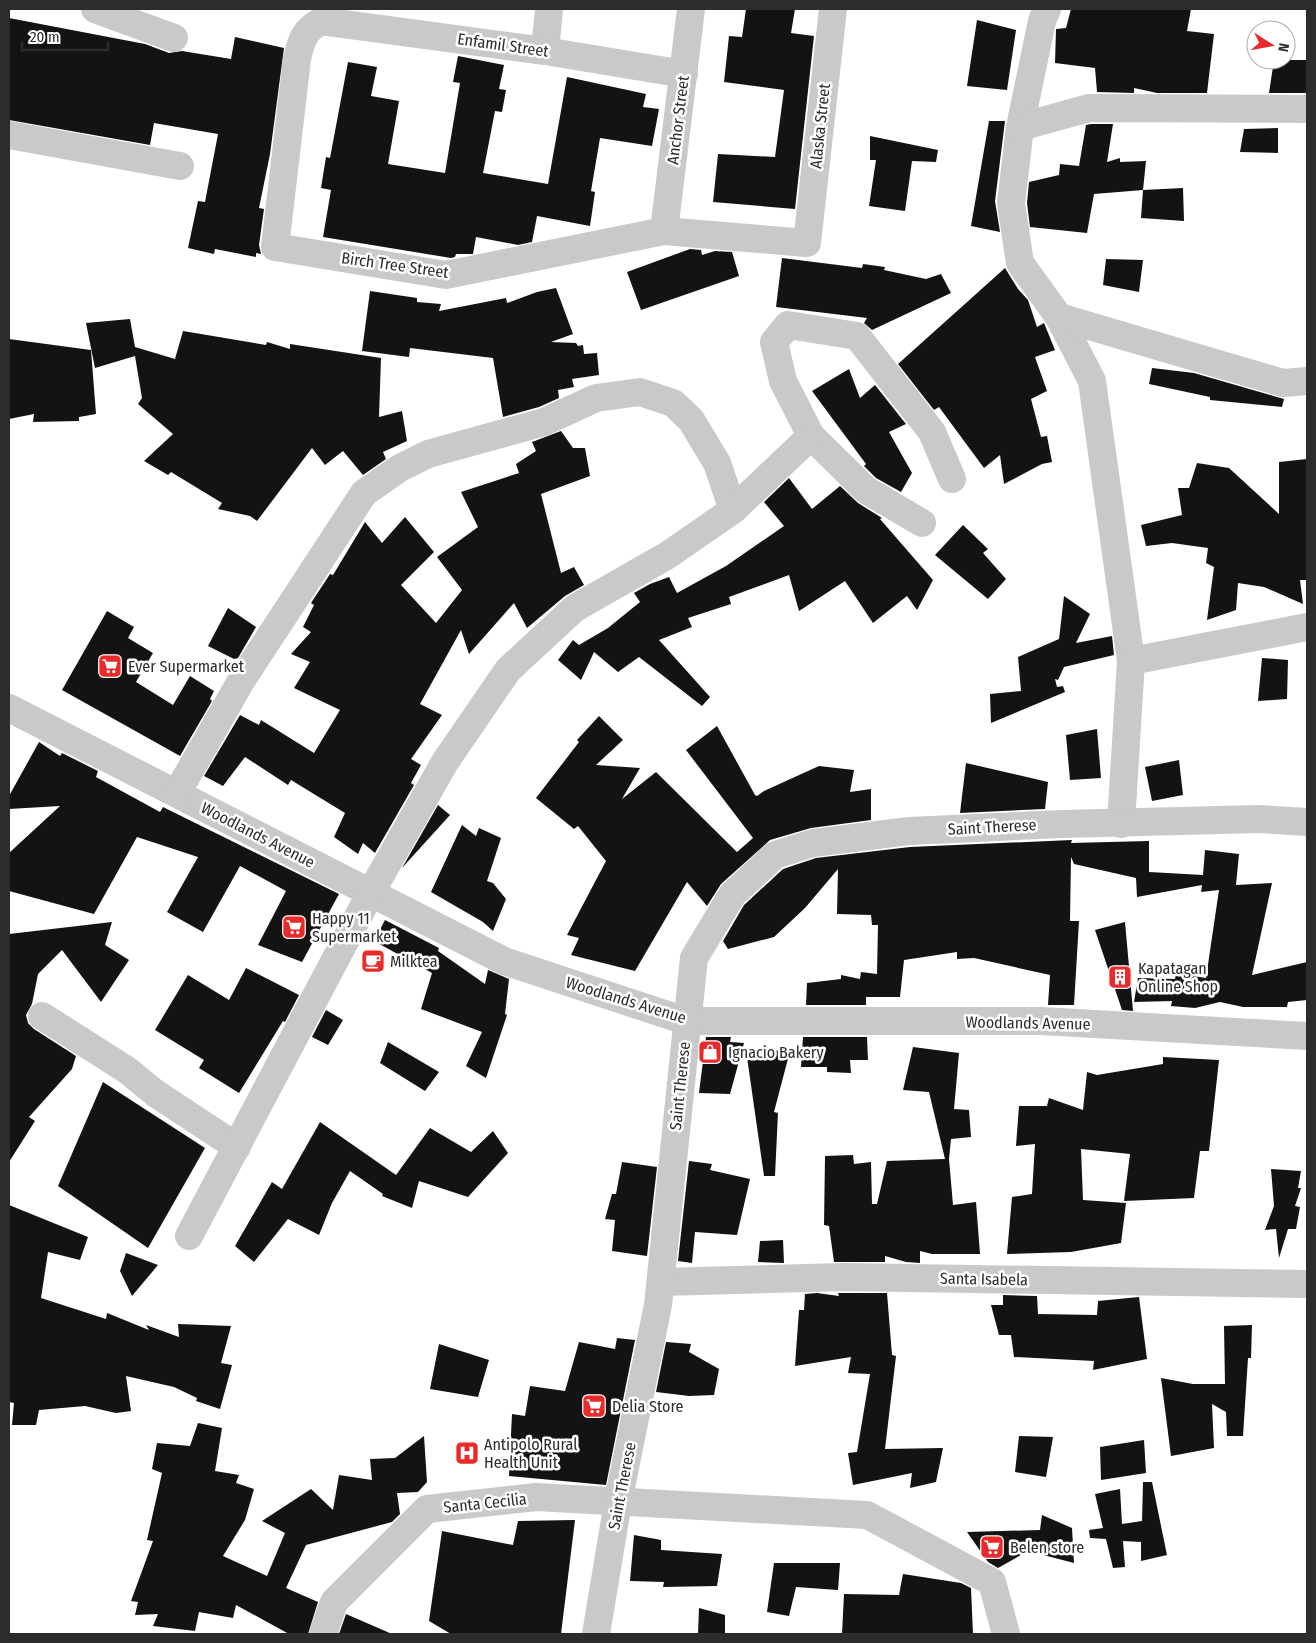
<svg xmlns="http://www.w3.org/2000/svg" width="1316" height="1643" font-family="'Fira Sans Condensed',sans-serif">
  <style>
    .building { fill: #131313 }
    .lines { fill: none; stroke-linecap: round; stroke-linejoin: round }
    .minor { stroke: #c9c9c9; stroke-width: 28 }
    .labels { text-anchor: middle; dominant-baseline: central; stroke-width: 5; stroke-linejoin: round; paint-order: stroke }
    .street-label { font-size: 16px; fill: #2c2c2c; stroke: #fff }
    .poi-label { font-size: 16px; fill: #2c2c2c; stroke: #fff; text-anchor: start }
  </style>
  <rect width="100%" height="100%" fill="#fff"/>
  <g class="building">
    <polygon points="746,9 795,9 791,33 814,36 795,209 713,202 718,154 775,157 784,90 724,82 729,36 742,37"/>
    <polygon points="1071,9 1191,9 1187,31 1214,34 1207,93 1157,93 1134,88 1134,93 1097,92 1095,68 1055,63 1056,29 1066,28"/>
    <polygon points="9,18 145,44 169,53 182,51 231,59 235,37 284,48 270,154 259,208 264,209 259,245 261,254 256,253 256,257 215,249 214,254 188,248 198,201 205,202 218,134 154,123 150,145 9,120"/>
    <polygon points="977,20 1016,30 1007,90 967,86"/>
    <polygon points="458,56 504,65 499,89 506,90 502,112 495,111 483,173 548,184 567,77 646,94 643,107 659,109 652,146 600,138 591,191 595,192 590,226 537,216 532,242 518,245 476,237 473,254 456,254 455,257 451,258 323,237 331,190 321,188 326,157 330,158 348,62 377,67 371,96 399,101 388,164 445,173 460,83 453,82"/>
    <polygon points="1274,60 1307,60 1307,93 1269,93"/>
    <polygon points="989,121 1005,121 995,201 1000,232 971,226"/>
    <polygon points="1091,124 1113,124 1107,162 1120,158 1120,162 1146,161 1143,190 1094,194 1087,233 1030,227 1027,203 1029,182 1059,175 1060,164 1079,166 1086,125"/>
    <polygon points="1278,128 1278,153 1240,152 1244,129"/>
    <polygon points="870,136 938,150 936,162 912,161 905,211 869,206 876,160 870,160"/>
    <polygon points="1183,188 1184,221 1141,218 1143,190"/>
    <polygon points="690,249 701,250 702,255 715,251 732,252 739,276 641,310 627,272"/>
    <polygon points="782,258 862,268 863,264 885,267 884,270 926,279 941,274 951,293 872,330 864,323 867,318 776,307"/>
    <polygon points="1106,259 1143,260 1139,292 1103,285"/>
    <polygon points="1005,268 1018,289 1028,300 1037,327 1044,323 1055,350 1035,357 1047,391 1031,399 1041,437 1047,436 1052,462 1042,464 1004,484 1000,455 984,468 939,407 934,410 898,364"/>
    <polygon points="556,288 573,334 551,342 576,343 578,346 583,345 584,354 597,353 599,375 572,379 574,387 558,390 559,398 539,407 503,417 493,358 410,348 409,357 362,351 370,291 417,298 417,302 441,304 439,311 506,298 507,303 537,292"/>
    <polygon points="130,319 135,347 175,359 183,331 266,345 267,342 290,349 290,344 381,358 379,417 402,411 407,441 383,452 386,459 363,475 343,451 325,465 312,448 257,521 250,516 218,509 222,503 171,472 168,475 144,461 173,434 138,404 142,398 135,356 95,368 86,323"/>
    <polygon points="9,339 91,350 96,414 79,417 79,421 33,422 34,414 9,419"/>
    <polygon points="1152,368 1194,373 1284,399 1282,407 1210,400 1210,397 1149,384"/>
    <polygon points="849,369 860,398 875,385 906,424 889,432 912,473 901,492 876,478 864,466 866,464 812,391"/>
    <polygon points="561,431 573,448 585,448 590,476 541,494 561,573 574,567 584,585 565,596 527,628 514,603 469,654 461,630 420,704 442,715 411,759 421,765 411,783 414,785 375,853 363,843 358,854 334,837 345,813 291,780 288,785 245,757 223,786 204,776 240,715 259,725 261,720 314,753 340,710 294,688 310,662 291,654 311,632 303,627 314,605 311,603 330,574 333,575 365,522 382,543 405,517 434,552 401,585 436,623 462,590 437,557 478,527 461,492 519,473 516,464 536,451 532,442"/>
    <polygon points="1307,459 1307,580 1300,580 1303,604 1264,587 1238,583 1236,610 1207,620 1214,567 1206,563 1208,548 1172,543 1146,546 1141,525 1182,515 1178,488 1189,488 1197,463 1229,468 1279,514 1279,462"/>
    <polygon points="789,478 812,509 840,486 858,503 882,518 880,519 933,580 917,610 907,596 873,623 845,581 799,611 789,575 729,597 731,604 688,618 692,627 659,640 710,697 702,706 639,657 618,672 594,652 581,680 558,660 573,640 579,645 608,628 640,602 634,593 650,584 669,577 677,593 726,566 784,526 764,502"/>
    <polygon points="963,525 988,549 983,553 1006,579 988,599 935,555"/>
    <polygon points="1064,596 1090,614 1076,643 1112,636 1114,655 1064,667 1058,680 1055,679 1057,687 1063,686 1065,692 991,723 990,694 1021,691 1018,657 1059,639"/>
    <polygon points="228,608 256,627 238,658 234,659 208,646"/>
    <polygon points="107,611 134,627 128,638 153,653 136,682 173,705 190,676 214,691 210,699 212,701 180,756 62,690"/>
    <polygon points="1262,658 1288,660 1287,699 1258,701"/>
    <polygon points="599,716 623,740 596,765 640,768 622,799 656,772 737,852 753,838 686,750 717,726 755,795 757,796 764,791 819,766 854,770 850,792 871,789 871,820 811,828 770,840 721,884 707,906 687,882 635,971 571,955 579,938 567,935 606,861 578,826 574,829 536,798 579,742 577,740"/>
    <polygon points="1097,729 1101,778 1070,780 1066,735"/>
    <polygon points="39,742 60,756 62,753 98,771 96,777 160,812 163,807 339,894 302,962 258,945 286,891 240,866 203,932 167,912 198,857 137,837 94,914 9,891 9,853 60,806 9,809 9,796"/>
    <polygon points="1179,760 1183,795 1152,801 1145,767"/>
    <polygon points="966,763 1048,782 1045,809 960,813"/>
    <polygon points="438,805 450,815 402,868"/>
    <polygon points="462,825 476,836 479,828 501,838 487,881 493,883 506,899 493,931 483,922 431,892"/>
    <polygon points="1072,840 1071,843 1149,841 1149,872 1203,875 1205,850 1239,854 1236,885 1272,883 1252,975 1307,962 1307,1000 1288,1002 1287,1007 1243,1007 1220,1002 1195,1008 1171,1006 1172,1001 1134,1002 1138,978 1175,979 1176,973 1206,978 1219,890 1201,892 1202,885 1137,897 1136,878 1074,864 1071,857 1070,921 1079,921 1074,1005 1048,1005 1050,975 974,958 957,959 957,952 904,960 900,997 866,997 866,1005 806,1005 807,983 841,979 841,975 860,979 861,972 877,974 878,925 872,925 871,915 837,914 838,869 805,908 774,937 728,949 723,941 744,905 783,869 816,858 910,847"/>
    <polygon points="385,920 439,948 438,951 485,984 488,970 509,979 505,1014 507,1015 486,1078 466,1066 482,1032 421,1009 432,973 374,941"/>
    <polygon points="112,922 105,945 129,960 101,1002 62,950 38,974 32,1004 26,1015 28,1023 34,1029 76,1056 72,1069 29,1117 35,1121 9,1162 9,934"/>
    <polygon points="1125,922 1133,1011 1122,1010 1095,930"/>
    <polygon points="246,968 299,995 285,1022 283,1021 239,1093 199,1068 204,1060 155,1030 188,975 229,1000"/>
    <polygon points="326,1010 343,1020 328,1045 312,1037"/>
    <polygon points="706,1037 731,1037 730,1042 744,1043 730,1094 699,1093"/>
    <polygon points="803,1037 867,1037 868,1060 850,1060 851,1073 827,1072 827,1067 801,1067"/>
    <polygon points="388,1042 439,1072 425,1091 380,1063"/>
    <polygon points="913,1047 959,1053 954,1109 969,1110 971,1137 951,1139 949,1159 953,1205 976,1202 980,1254 932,1254 920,1251 920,1263 906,1262 885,1256 885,1262 834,1262 829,1226 824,1225 825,1156 853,1155 854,1164 871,1162 872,1204 877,1204 887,1161 945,1159 929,1092 903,1090"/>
    <polygon points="746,1050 790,1051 774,1112 778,1113 775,1176 764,1176"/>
    <polygon points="1163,1057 1219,1060 1209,1151 1200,1151 1194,1198 1124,1201 1130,1154 1081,1149 1083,1200 1126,1203 1121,1243 1071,1252 1007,1254 1012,1197 1032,1194 1035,1144 1016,1146 1019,1106 1047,1106 1049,1098 1083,1110 1087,1072 1097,1075 1163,1064"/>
    <polygon points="103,1082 205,1148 148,1248 58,1186"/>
    <polygon points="320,1122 396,1175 430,1128 471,1152 493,1131 508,1153 468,1197 419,1181 412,1208 382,1196 383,1194 350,1171 332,1203 319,1235 288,1219 254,1262 235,1246 272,1182 282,1189"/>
    <polygon points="689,1161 712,1164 710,1170 750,1179 737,1235 695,1232 692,1263 678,1261"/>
    <polygon points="622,1162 657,1167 647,1256 612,1251 615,1220 605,1219 612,1194 616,1194"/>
    <polygon points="1271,1169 1301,1171 1298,1188 1301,1188 1295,1206 1300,1207 1296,1229 1288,1229 1279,1258 1276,1229 1265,1230 1274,1206"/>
    <polygon points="9,1205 88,1237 80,1260 48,1252 41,1298 106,1319 107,1313 149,1330 146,1325 179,1337 178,1324 231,1326 221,1363 232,1365 220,1409 196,1401 197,1398 174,1387 126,1376 131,1411 116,1413 85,1406 39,1410 36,1425 12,1425 14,1403 9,1402"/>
    <polygon points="783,1240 784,1263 758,1262 760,1241"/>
    <polygon points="126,1253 158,1265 132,1296 120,1271"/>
    <polygon points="817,1293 839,1296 838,1293 887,1293 892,1355 896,1356 885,1449 943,1448 936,1482 910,1488 912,1473 853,1485 848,1453 857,1452 870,1374 848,1373 851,1357 795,1366 799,1310 804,1310 805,1294"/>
    <polygon points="1003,1295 1037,1296 1038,1314 1097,1315 1098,1301 1139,1297 1147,1359 1093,1370 1094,1361 1014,1357 1011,1335 999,1335 991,1305 1003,1305"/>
    <polygon points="1252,1325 1251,1358 1248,1358 1243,1436 1227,1436 1226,1412 1212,1404 1214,1448 1171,1456 1161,1378 1193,1384 1225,1384 1224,1326"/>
    <polygon points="617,1338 635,1340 606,1485 509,1476 512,1414 525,1416 530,1386 565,1391 579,1342 615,1349"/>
    <polygon points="666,1342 691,1344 689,1352 719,1369 714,1395 689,1396 656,1392"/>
    <polygon points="439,1344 489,1360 478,1397 430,1389"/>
    <polygon points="198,1423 222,1428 215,1471 239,1475 236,1483 254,1489 245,1520 223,1556 267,1576 285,1533 262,1521 311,1489 333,1510 339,1475 372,1480 370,1459 395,1458 424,1436 427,1482 418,1492 397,1493 400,1514 392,1522 306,1545 286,1588 318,1602 308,1634 289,1634 236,1605 233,1618 199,1612 195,1631 153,1626 158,1614 135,1615 138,1602 131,1601 153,1541 147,1540 162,1473 152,1469 157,1443 190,1446"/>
    <polygon points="1019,1436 1053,1437 1046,1477 1015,1472"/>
    <polygon points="1144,1440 1146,1473 1101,1480 1100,1447"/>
    <polygon points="1143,1482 1152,1482 1167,1555 1141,1561 1141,1542 1123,1541 1125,1567 1113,1568 1106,1539 1090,1538 1089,1530 1103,1528 1095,1494 1120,1489 1122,1524 1142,1521"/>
    <polygon points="1042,1515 1072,1528 1074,1563 1028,1551 998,1568 988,1562 967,1532 1040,1530"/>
    <polygon points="575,1520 561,1634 451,1634 429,1621 442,1531 513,1545 518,1521"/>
    <polygon points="634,1535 661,1540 661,1550 722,1554 717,1586 663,1587 664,1582 630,1581"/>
    <polygon points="774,1563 840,1563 838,1590 796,1587 789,1616 767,1612"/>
    <polygon points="903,1574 961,1583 971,1588 973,1634 842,1634 844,1594 899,1595"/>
    <polygon points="699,1608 725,1615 725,1634 698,1634"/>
    <polygon points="346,1614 392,1634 339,1634"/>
  </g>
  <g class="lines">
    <g class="minor">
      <polyline points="95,9 174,38"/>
      <polyline points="1047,9 1042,21 1020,127 1011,203 1020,263 1059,317 1092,381 1131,661 1121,824"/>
      <polyline points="545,51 549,9"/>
      <path d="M684 74 545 51 321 21C304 30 301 41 297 59L275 247 446 275 664 231 807 243 833 9"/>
      <polyline points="1020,127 1089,108 1307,109"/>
      <polyline points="9,135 180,166"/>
      <polyline points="664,231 691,9"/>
      <polyline points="1059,317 1283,383 1307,381"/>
      <polyline points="922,523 866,490 811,436 783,381 774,342 788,325 857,336 932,432 952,479"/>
      <polyline points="1131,661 1307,627"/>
      <polyline points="9,708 504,961 686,1021 1041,1021 1307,1036"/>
      <polyline points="177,793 241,681 364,493 400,468 428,454 544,422 596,398 640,392 673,403 691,420 717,463 733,510"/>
      <polyline points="42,1016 127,1070 155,1093 237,1147"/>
      <polyline points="189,1236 371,892 445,762 508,670 575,608 668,555 733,510 811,436"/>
      <polyline points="661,1282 843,1277 1307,1284"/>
      <polyline points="323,1634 334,1602 427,1509 536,1497 867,1515 992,1582 1006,1634"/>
      <polyline points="596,1634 618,1502 658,1305 694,958 732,895 775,855 813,843 909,831 1062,824 1259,819 1307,822"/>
    </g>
  </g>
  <defs>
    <g id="supermarket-square" transform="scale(1.25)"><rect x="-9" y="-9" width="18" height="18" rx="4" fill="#e9292a" stroke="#fff"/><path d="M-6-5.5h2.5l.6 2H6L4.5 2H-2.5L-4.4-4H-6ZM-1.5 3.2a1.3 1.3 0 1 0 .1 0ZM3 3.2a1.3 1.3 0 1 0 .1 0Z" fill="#fff"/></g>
    <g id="cafe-square" transform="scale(1.25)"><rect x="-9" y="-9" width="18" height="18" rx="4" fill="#e9292a" stroke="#fff"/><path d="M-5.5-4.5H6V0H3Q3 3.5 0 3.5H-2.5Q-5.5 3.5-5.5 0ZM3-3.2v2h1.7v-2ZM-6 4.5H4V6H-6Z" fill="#fff"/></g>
    <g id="building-square" transform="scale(1.25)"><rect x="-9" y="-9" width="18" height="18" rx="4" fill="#e9292a" stroke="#fff"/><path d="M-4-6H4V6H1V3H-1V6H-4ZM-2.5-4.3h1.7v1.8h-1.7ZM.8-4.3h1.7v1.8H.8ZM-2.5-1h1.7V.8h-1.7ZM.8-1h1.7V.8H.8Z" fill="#fff"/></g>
    <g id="shop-square" transform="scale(1.25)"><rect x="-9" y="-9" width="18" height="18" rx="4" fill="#e9292a" stroke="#fff"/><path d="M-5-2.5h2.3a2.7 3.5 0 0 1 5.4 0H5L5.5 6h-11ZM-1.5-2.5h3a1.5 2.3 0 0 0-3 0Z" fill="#fff"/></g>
    <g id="hospital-square" transform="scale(1.25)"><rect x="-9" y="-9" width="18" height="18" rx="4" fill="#e9292a" stroke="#fff"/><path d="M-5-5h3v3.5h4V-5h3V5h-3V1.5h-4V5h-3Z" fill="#fff"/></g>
  </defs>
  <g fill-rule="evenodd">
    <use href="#supermarket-square" x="110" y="666"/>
    <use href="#supermarket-square" x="294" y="927"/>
    <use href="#cafe-square" x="373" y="961"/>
    <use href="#building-square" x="1120" y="977"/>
    <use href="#shop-square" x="710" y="1052"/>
    <use href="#supermarket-square" x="594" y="1406"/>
    <use href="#hospital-square" x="467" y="1453"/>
    <use href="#supermarket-square" x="992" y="1547"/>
  </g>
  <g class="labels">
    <g class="street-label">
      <text transform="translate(503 45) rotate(8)">Enfamil Street</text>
      <text transform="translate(678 120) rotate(-83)">Anchor Street</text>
      <text transform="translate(820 126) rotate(-84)">Alaska Street</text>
      <text transform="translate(395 265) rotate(8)">Birch Tree Street</text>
      <text transform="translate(992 827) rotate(-3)">Saint Therese</text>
      <text transform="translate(258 835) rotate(27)">Woodlands Avenue</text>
      <text transform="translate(626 1000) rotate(17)">Woodlands Avenue</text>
      <text transform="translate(1028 1023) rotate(1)">Woodlands Avenue</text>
      <text transform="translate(680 1086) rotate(-84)">Saint Therese</text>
      <text transform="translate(984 1279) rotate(1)">Santa Isabela</text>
      <text transform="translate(622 1486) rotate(-79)">Saint Therese</text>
      <text transform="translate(485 1503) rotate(-6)">Santa Cecilia</text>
    </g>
    <g class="poi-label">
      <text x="128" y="666">Ever Supermarket</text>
      <text x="312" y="918">Happy 11<tspan x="312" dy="18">Supermarket</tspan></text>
      <text x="390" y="961">Milktea</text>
      <text x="1138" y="968">Kapatagan<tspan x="1138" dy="18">Online Shop</tspan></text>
      <text x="728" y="1052">Ignacio Bakery</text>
      <text x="612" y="1406">Delia Store</text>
      <text x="484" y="1444">Antipolo Rural<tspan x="484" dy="18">Health Unit</tspan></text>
      <text x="1010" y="1547">Belen store</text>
    </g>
  </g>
  <rect width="1316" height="1643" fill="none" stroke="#2c2c2c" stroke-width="20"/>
  <g transform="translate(1271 45) rotate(101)"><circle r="24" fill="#ffffff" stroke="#ababab"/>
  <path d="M0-4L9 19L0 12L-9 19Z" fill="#e9292a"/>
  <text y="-8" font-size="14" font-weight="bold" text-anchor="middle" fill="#2c2c2c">N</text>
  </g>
  <path d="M22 42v8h86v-8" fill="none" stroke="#2c2c2c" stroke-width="2.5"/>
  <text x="30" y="42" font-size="15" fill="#2c2c2c" stroke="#ffffff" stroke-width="4" paint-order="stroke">20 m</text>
</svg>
